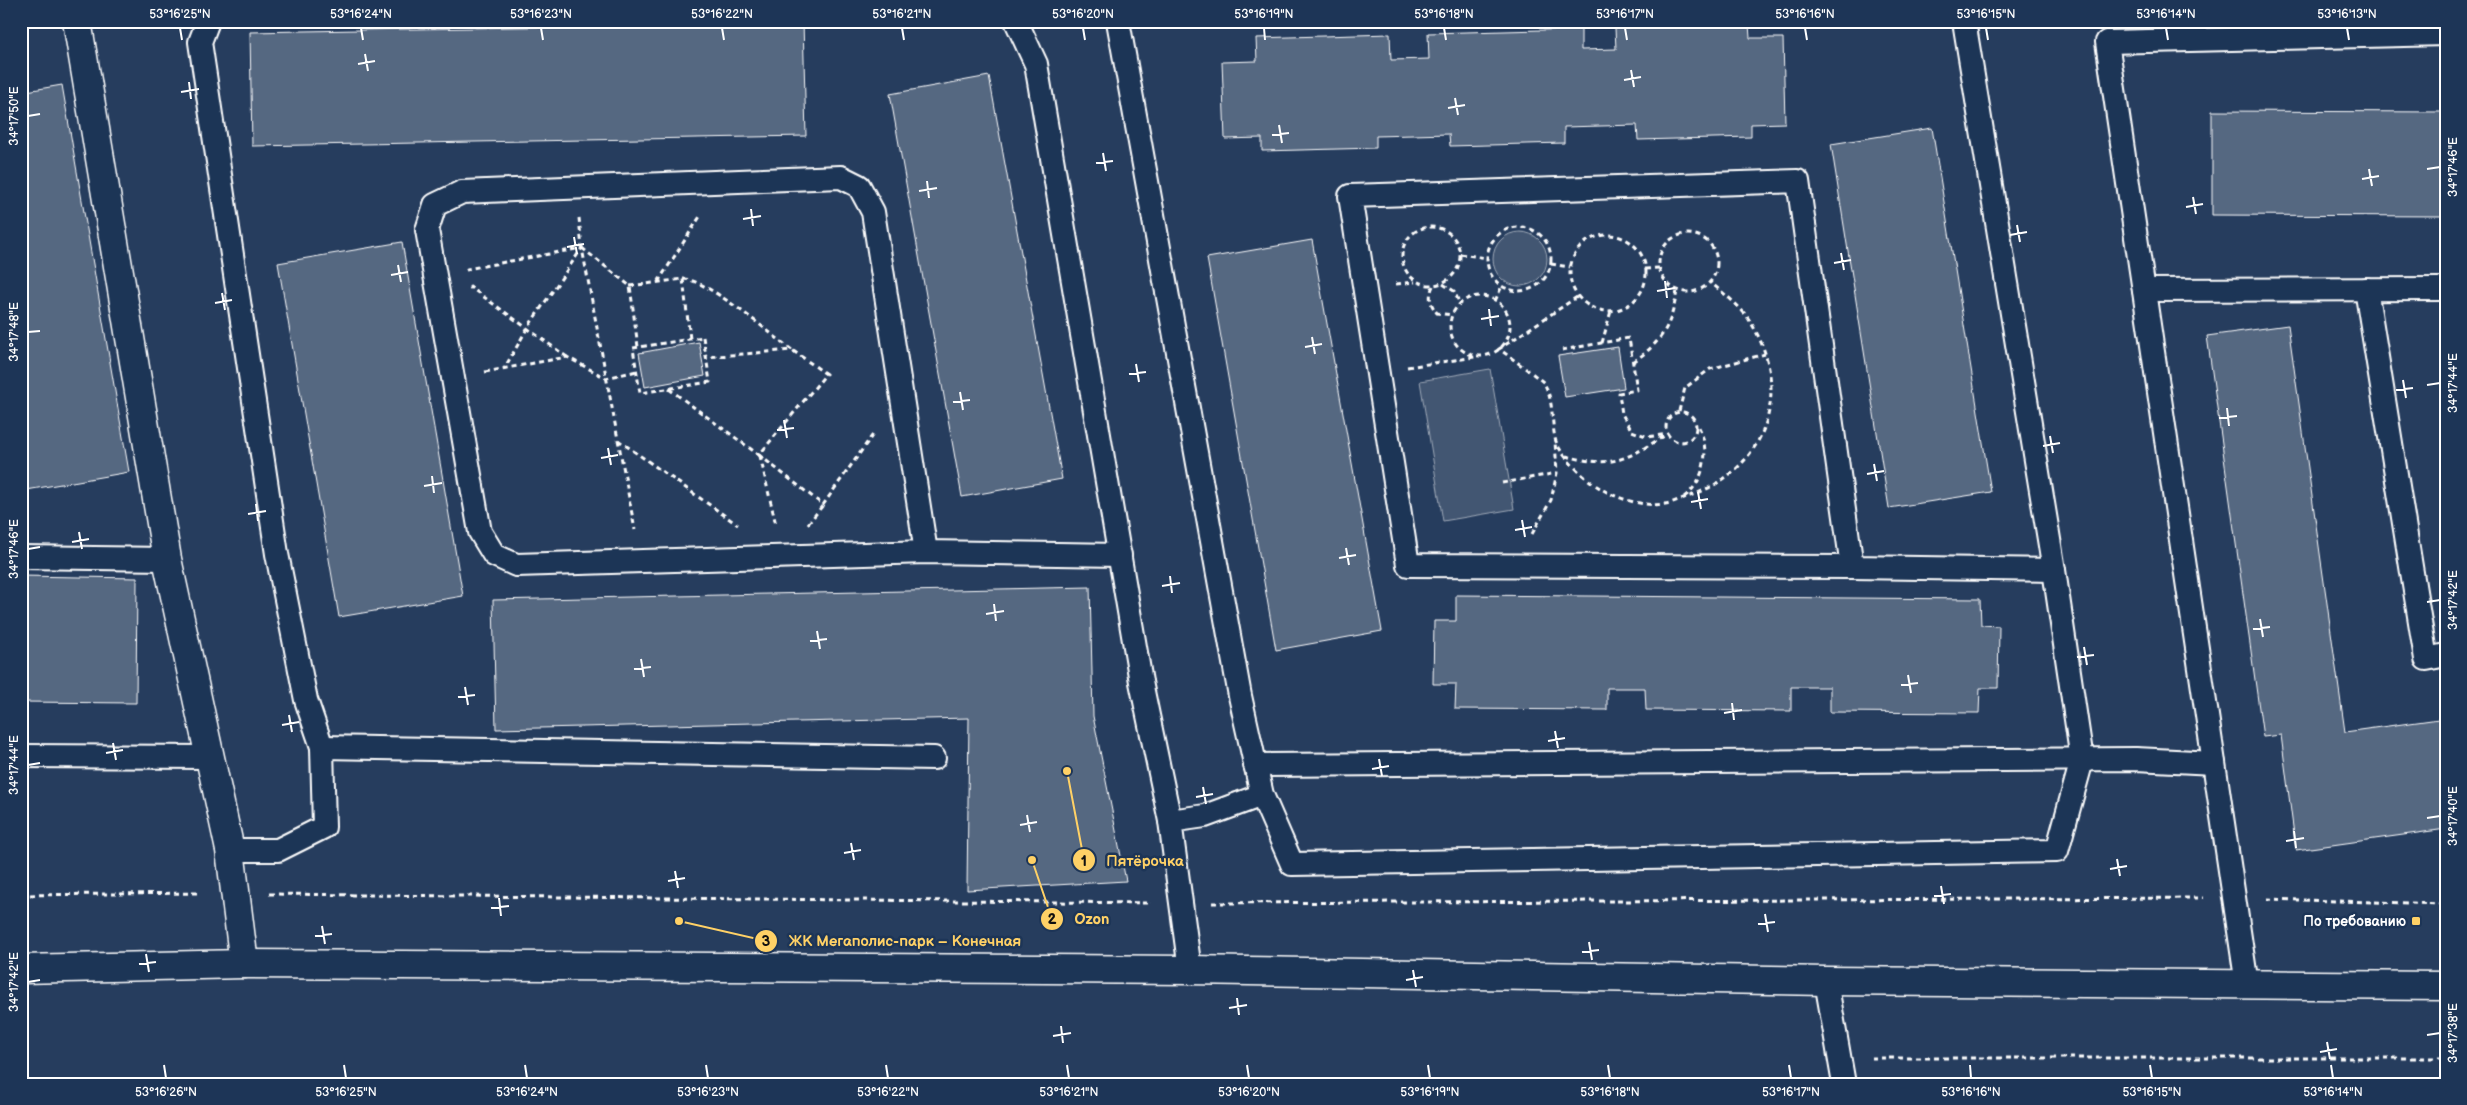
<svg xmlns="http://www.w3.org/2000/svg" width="2467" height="1105" font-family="'Balsamiq Sans',sans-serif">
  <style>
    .green { fill: #425672; stroke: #a0aab8 }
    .building { fill: #556781; stroke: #fff }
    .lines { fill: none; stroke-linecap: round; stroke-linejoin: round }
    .lane-casing { stroke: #fff; stroke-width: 26 }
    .street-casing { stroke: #fff; stroke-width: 31 }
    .path { stroke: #fff; stroke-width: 3; stroke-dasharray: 5 4; stroke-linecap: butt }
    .lane { stroke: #1d3557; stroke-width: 22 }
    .street { stroke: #1d3557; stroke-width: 28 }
    .ticks { fill: none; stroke: #fff; stroke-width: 2 }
    .poi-dot { fill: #ffd166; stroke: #1d3557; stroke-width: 2 }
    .labels { text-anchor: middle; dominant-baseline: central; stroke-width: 5; stroke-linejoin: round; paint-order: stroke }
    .poi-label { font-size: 14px; font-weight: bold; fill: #fff; stroke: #1d3557; text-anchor: end }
    .leader { fill: none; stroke: #ffd166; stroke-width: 2 }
    .callout-dot { fill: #ffd166; stroke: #1d3557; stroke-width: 2 }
    .mark-label { font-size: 15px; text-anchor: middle; font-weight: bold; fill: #111 }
    .callout-label { font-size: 15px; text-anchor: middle; font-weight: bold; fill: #ffd166; stroke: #1d3557; stroke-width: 5; stroke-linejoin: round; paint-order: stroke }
    .neatline { fill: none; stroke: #fff; stroke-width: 2 }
    .ticks-label { font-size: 12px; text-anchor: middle; fill: #fff }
  </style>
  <rect width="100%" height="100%" fill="#263d5e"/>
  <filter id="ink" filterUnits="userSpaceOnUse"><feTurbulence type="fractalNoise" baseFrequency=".02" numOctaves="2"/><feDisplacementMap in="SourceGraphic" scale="10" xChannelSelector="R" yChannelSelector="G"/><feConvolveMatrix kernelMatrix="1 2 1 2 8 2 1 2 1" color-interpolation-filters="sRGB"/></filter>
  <g filter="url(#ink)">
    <g class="green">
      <circle cx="1520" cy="259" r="27"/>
      <polygon points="1490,369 1514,509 1443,521 1420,381"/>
    </g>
    <g class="building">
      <polygon points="803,22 806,136 252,146 250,32"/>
      <polygon points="1749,24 1750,38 1783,38 1785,123 1751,124 1751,137 1638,140 1637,125 1564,127 1564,143 1450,146 1449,134 1376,136 1376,148 1262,151 1262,138 1225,139 1222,62 1257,61 1256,38 1390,34 1391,60 1429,59 1428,33 1581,29 1581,50 1616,49 1615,28"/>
      <polygon points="989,76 1062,479 962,497 890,94"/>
      <polygon points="62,85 129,472 21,491 21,92"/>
      <polygon points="2212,111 2446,112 2446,216 2212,215"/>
      <polygon points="1932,128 1991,492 1889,508 1831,144"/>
      <polygon points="1312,240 1382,631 1276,650 1207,258"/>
      <polygon points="402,242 463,596 339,617 278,263"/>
      <polygon points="2288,325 2345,732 2446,718 2446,829 2296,850 2281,735 2263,737 2207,336"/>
      <polygon points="699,342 705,376 645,387 639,353"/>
      <polygon points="1618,347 1624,388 1565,397 1558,356"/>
      <polygon points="21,576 137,578 136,703 21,702"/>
      <polygon points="1090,587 1093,716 1126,881 967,890 969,718 496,729 493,600"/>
      <polygon points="1456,595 1980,599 1981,625 1999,626 1998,688 1980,688 1979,713 1830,712 1830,687 1791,687 1791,711 1646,710 1645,688 1607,688 1607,710 1455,709 1456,684 1433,684 1434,621 1456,621"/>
    </g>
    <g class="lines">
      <g class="lane-casing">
        <g id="lane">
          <polyline points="208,21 200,42 277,554 306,700 322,747"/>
          <polyline points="1016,21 1036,64 1141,682 1170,821 1190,970"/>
          <polyline points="1118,21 1240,696 1262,795 1292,864 2057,851 2082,760 2054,570 1964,21"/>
          <polyline points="2366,289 2426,659 2446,655"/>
          <polyline points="2144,290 2446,289"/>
          <polyline points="926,552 873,212 859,186 841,177 462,192 435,205 427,230 480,532 494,555 516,565 926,552 1120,555"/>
          <polyline points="21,557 167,559"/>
          <polyline points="1852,567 1798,181 1350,196 1408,565 1852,567 2054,570"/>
          <polyline points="21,756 210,757"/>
          <polyline points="1255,765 2136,759 2214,763"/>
          <polyline points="1170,821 1205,816 1262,795"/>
          <polyline points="230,850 278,850 324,827 322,747 934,758"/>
          <polyline points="1826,981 1844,1084"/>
          <polyline points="2247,985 2107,42 2446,34"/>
        </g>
      </g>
      <g class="street-casing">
        <g id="street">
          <polyline points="77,21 167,559 230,850 244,964"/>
          <polyline points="21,969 244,964 1190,970 1826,981 2446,986"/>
        </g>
      </g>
      <g class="path">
        <polyline points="579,218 582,248 635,530"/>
        <circle cx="1519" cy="259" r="32"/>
        <circle cx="1431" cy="256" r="29"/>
        <circle cx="1688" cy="263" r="29"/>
        <circle cx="1608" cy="273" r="38"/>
        <polyline points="582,248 630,286 638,347"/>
        <polyline points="1460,254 1487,258"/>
        <polyline points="1551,264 1570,267"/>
        <polyline points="1645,269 1659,268"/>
        <polyline points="468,271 467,269 582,248 528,327 504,369"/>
        <path d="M683 279C705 278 771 334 792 350L706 357"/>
        <polyline points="658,282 701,215"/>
        <polyline points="1396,284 1415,282"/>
        <polyline points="1443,284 1454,291 1460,304"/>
        <polyline points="630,286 683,279 690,339"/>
        <path d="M1433 286C1428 297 1430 304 1437 313L1452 315"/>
        <polyline points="471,289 470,287 567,357"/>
        <circle cx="1480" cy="326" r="30"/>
        <path d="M1577 297 1499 349C1506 354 1543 381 1544 383 1554 401 1551 419 1555 438 1558 454 1586 480 1600 488 1617 499 1645 507 1665 504 1673 503 1682 498 1690 496 1769 468 1794 388 1748 318 1738 304 1723 293 1710 282"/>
        <polyline points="1495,301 1502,286"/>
        <polygon points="703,337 710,382 640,393 633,348"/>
        <polyline points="1602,343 1611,311"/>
        <polyline points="1562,350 1629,338 1637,390 1619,393 1622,414 1632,431 1648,437 1668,434"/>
        <path d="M1633 362C1662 342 1672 325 1677 290"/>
        <polyline points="1407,367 1475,357"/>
        <polyline points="485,372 567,357 606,378 637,371"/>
        <polyline points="669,389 759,455 826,374 792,350"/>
        <polyline points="1679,411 1685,388 1710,369 1765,354"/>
        <circle cx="1681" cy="427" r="15"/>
        <polyline points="618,440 738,525"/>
        <polyline points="759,455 823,505 874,433"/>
        <polyline points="760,456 776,525"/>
        <path d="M1566 456C1613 468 1624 461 1664 436"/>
        <polyline points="1502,483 1557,473"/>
        <path d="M1684 497C1706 481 1711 446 1697 424"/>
        <polyline points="808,524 823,505"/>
        <polyline points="1532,534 1551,500 1557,473 1555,441"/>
        <polyline points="269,894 1151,903"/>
        <polyline points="21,895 201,893"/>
        <polyline points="2267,899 2446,904"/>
        <polyline points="1212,903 2203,898"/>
        <polyline points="1871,1058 2446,1058"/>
      </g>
      <use href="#lane" class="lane"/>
      <use href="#street" class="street"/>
    </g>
  </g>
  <path class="ticks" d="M180 28 182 40M361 28 363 40M541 28 543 40M722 28 724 40M902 28 904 40M1083 28 1085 40M1264 28 1265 40M1444 28 1446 40M1625 28 1627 40M1805 28 1807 40M1986 28 1988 40M2166 28 2168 40M2347 28 2349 40M365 54 368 71M358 64 375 61M1631 70 1634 87M1624 80 1641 77M189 82 191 99M181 92 199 89M1455 98 1458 115M1448 108 1465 105M28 116 40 114M1279 125 1282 143M1272 135 1289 133M1103 153 1106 171M1096 163 1113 161M2369 169 2372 186M2427 169 2440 167M2362 179 2379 176M927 181 929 198M919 191 937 188M2193 197 2196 214M2186 207 2203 204M751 209 753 226M743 219 761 216M2017 225 2020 242M2010 235 2027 232M574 237 577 254M567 247 584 244M1841 253 1844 270M1834 263 1851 260M398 265 401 282M391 275 408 272M1665 281 1667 298M1657 291 1675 288M222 293 225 310M215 303 232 300M1489 309 1491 326M1481 319 1499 316M28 332 40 331M1312 337 1315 354M1305 347 1322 344M1136 364 1139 382M1129 374 1146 372M2403 380 2406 398M2427 385 2440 383M2396 390 2413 388M960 392 963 410M953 402 970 400M2227 408 2229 426M2219 418 2237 416M784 420 787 438M777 430 794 428M2050 436 2053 453M2043 446 2060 443M608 448 611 465M601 458 618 455M1874 464 1877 481M1867 474 1884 471M432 476 434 493M424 486 442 483M1698 492 1701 509M1691 502 1708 499M256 504 258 521M248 514 266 511M1522 520 1525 537M1515 530 1532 527M79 532 82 549M72 542 89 539M1346 548 1349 565M28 549 40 547M1339 558 1356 555M1170 576 1172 593M1162 586 1180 583M2427 602 2440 600M994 604 996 621M986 614 1004 611M2260 619 2263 637M2253 629 2270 627M817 631 820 649M810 641 827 639M2084 647 2087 665M2077 657 2094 655M641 659 644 677M634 669 651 667M1908 675 1911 693M1901 685 1918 683M465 687 468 705M458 697 475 695M1732 703 1734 720M1724 713 1742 710M289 715 292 732M282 725 299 722M1555 731 1558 748M1548 741 1565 738M113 743 116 760M106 753 123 750M1379 759 1382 776M28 765 40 763M1372 769 1389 766M1203 787 1206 804M1196 797 1213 794M1027 815 1030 832M2427 818 2440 816M1020 825 1037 822M2294 831 2296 848M2286 841 2304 838M851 843 854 860M844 853 861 850M2117 859 2120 876M2110 869 2127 866M675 871 678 888M668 881 685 878M1941 886 1944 904M1934 896 1951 894M499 898 501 916M491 908 509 906M1765 914 1768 932M1758 924 1775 922M322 926 325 944M315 936 332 934M1589 942 1592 960M1582 952 1599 950M146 954 149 972M139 964 156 962M1413 970 1416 987M1406 980 1423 977M28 982 40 980M1237 998 1239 1015M1229 1008 1247 1005M1061 1026 1063 1043M2427 1035 2440 1033M1053 1036 1071 1033M2327 1042 2330 1059M2320 1052 2337 1049M164 1065 166 1078M344 1065 346 1078M525 1065 527 1078M706 1065 708 1078M886 1065 888 1078M1067 1065 1069 1078M1247 1065 1249 1078M1428 1065 1430 1078M1608 1065 1610 1078M1789 1065 1791 1078M1970 1065 1971 1078M2150 1065 2152 1078M2331 1065 2333 1078"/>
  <rect class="poi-dot" x="2411" y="916" width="10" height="10" rx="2.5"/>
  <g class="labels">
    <g class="poi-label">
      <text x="2406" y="921">По требованию</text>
    </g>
  </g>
  <path class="leader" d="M1067 771L1084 860M1032 860L1052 919M679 921L766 941"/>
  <g class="callout-dot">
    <circle cx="1067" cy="771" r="5"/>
    <circle cx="1032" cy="860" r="5"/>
    <circle cx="679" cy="921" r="5"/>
    <circle cx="1084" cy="860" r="12"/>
    <circle cx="1052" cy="919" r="12"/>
    <circle cx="766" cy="941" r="12"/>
  </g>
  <g class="mark-label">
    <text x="1084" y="866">1</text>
    <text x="1052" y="924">2</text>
    <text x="766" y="946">3</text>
  </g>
  <g class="callout-label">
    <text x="1145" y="866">Пятёрочка</text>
    <text x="1092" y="924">Ozon</text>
    <text x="905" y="946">ЖК Мегаполис-парк – Конечная</text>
  </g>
  <rect width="2467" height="1105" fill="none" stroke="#1d3557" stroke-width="55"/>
  <rect x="28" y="28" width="2412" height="1050" class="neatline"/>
  <g class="ticks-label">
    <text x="180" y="18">53°16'25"N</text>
    <text x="361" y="18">53°16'24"N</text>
    <text x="541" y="18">53°16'23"N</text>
    <text x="722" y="18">53°16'22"N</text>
    <text x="902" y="18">53°16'21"N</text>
    <text x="1083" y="18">53°16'20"N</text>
    <text x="1264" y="18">53°16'19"N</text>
    <text x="1444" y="18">53°16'18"N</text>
    <text x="1625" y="18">53°16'17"N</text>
    <text x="1805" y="18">53°16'16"N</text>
    <text x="1986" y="18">53°16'15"N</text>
    <text x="2166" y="18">53°16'14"N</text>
    <text x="2347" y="18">53°16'13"N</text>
    <text transform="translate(14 116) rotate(-90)" y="4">34°17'50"E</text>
    <text transform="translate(2453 167) rotate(-90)" y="4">34°17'46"E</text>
    <text transform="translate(14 332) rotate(-90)" y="4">34°17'48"E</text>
    <text transform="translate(2453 383) rotate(-90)" y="4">34°17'44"E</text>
    <text transform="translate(14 549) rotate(-90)" y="4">34°17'46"E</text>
    <text transform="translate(2453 600) rotate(-90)" y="4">34°17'42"E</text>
    <text transform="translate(14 765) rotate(-90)" y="4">34°17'44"E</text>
    <text transform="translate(2453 816) rotate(-90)" y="4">34°17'40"E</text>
    <text transform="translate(14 982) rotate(-90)" y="4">34°17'42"E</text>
    <text transform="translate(2453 1033) rotate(-90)" y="4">34°17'38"E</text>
    <text x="166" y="1096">53°16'26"N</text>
    <text x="346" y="1096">53°16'25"N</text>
    <text x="527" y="1096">53°16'24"N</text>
    <text x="708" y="1096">53°16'23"N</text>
    <text x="888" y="1096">53°16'22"N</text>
    <text x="1069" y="1096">53°16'21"N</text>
    <text x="1249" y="1096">53°16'20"N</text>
    <text x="1430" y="1096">53°16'19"N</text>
    <text x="1610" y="1096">53°16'18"N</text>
    <text x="1791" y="1096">53°16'17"N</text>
    <text x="1971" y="1096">53°16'16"N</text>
    <text x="2152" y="1096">53°16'15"N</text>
    <text x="2333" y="1096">53°16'14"N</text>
  </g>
</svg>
